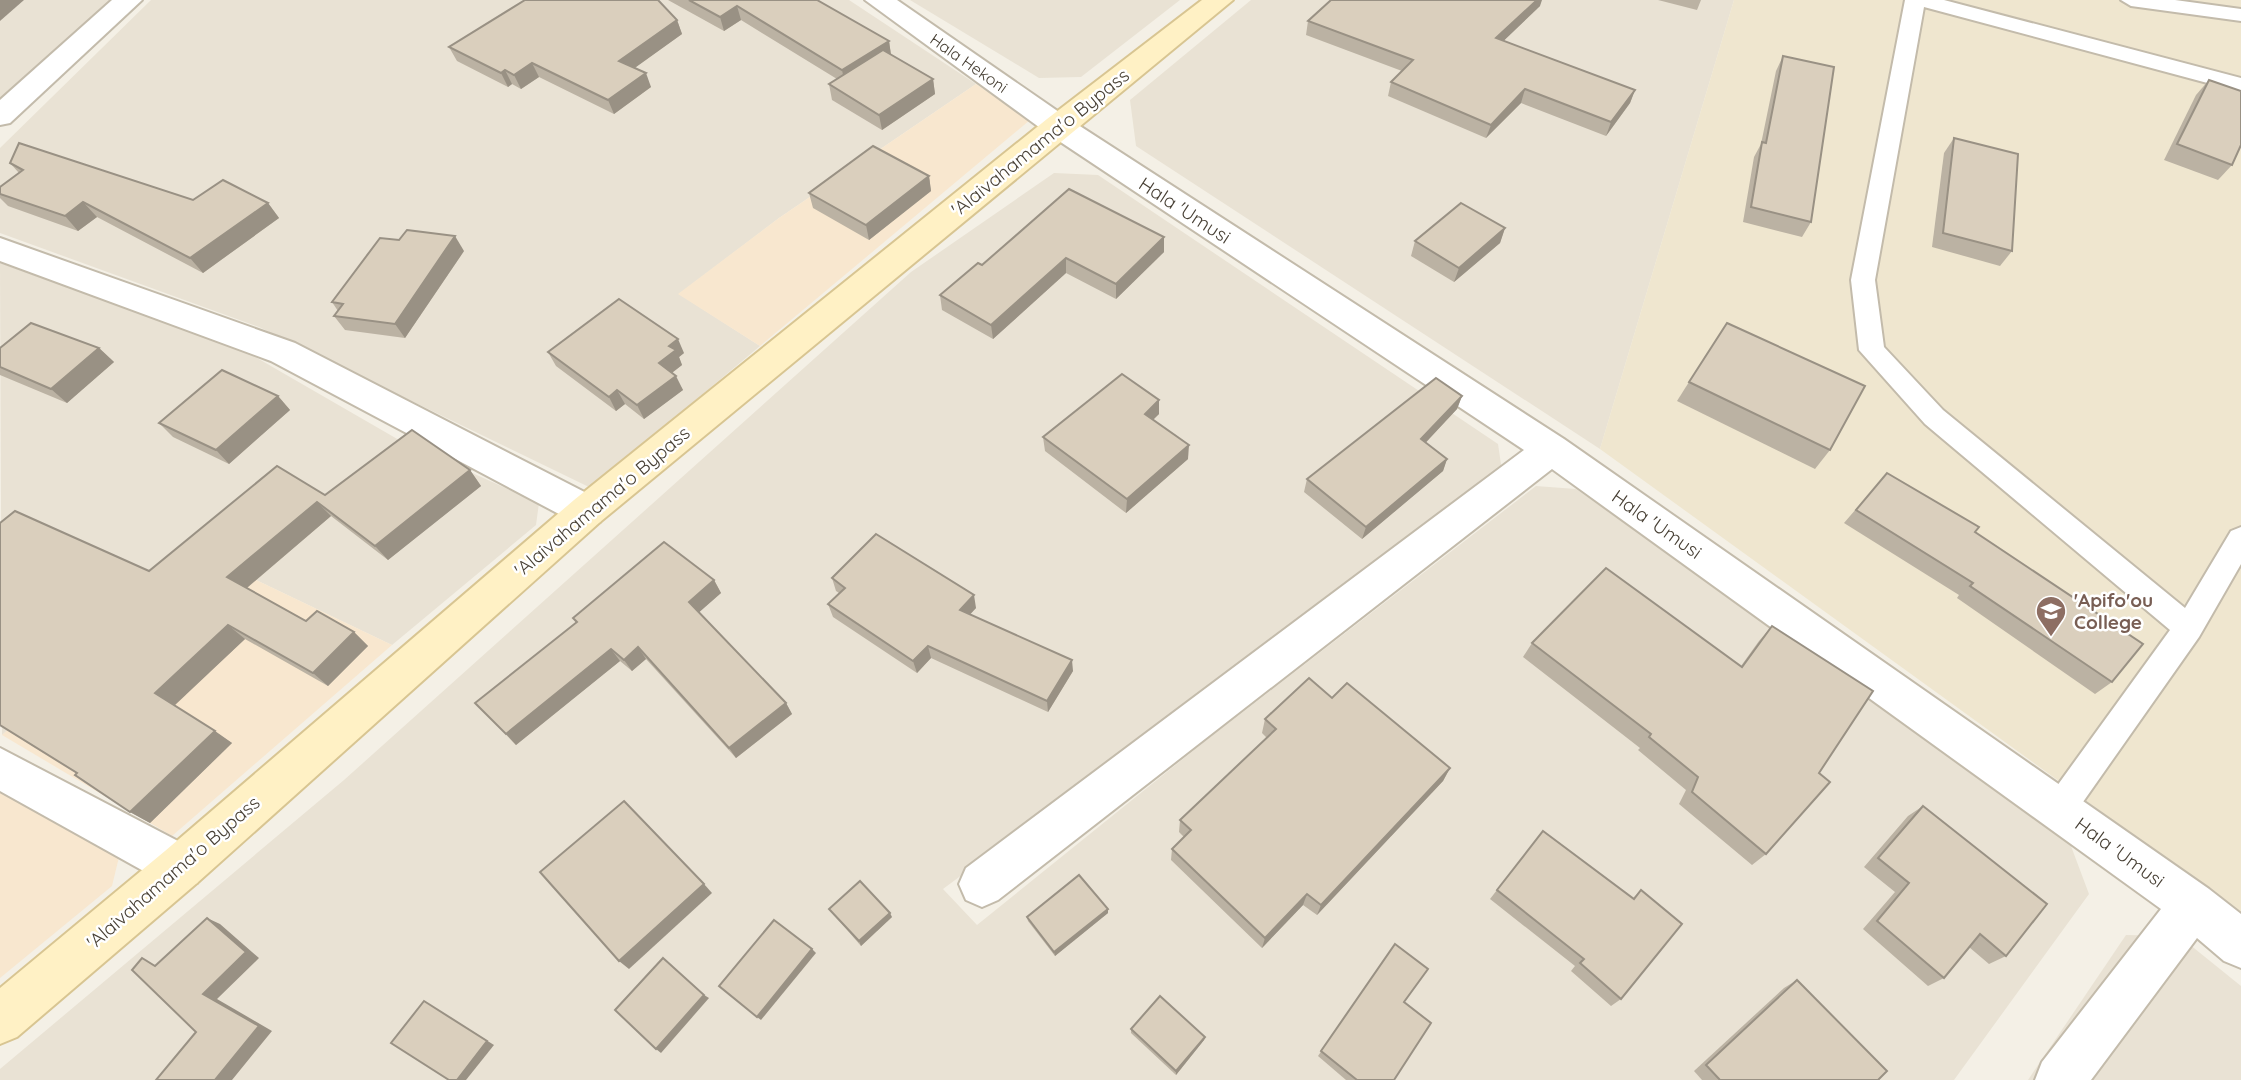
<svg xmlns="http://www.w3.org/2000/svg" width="2241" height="1080" font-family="Quicksand,sans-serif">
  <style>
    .residential { fill: #e9e2d4 }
    .commercial { fill: #f8e7cf }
    .education { fill: #efe6cf }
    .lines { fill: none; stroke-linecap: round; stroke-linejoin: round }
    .service-casing { stroke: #c3bbab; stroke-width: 4 }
    .minor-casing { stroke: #c3bbab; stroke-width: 4 }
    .tertiary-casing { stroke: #c3bbab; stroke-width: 4 }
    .secondary-casing { stroke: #d8c592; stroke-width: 4 }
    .service { fill: #fff; fill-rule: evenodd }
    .minor { fill: #fff; fill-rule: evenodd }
    .tertiary { fill: #fff; fill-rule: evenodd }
    .secondary { fill: #fff1c5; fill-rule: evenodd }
    .wall { fill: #bbb2a3 }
    .shaded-wall { fill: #999184 }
    .building { fill: #dacfbd; stroke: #999184; stroke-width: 2 }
    .labels { text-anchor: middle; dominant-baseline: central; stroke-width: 5; stroke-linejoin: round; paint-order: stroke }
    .far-street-label { font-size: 16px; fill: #484035; stroke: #fff }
    .street-label { font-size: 19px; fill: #484035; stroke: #fff }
    .education-label { font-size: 19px; font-weight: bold; fill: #785e54; stroke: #fff; text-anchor: start }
  </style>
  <rect width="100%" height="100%" fill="#f4f0e6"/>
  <g class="residential">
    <polygon points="0,0 113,0 0,100"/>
    <polygon points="151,0 849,0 976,84 779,218 679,294 760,346 591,488 259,327 0,233 0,148"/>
    <polygon points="910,0 1180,0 1081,77 1039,78"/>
    <polygon points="1251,0 1734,0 1600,449 1136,146 1130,100"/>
    <polygon points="1054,173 1098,175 1498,444 1502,471 943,889 977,925 1204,742 1536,486 1576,489 1916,721 2071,846 2089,894 1954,1080 0,1080 0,1069 344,780 911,272"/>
    <polygon points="0,263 245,351 399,440 539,503 536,525 392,645 202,554 2,735"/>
    <polygon points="2126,935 2179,936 2241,986 2241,1080 2028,1080"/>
  </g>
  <g class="commercial">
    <polygon points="976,84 1030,120 760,346 678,294 779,218"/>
    <polygon points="202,554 392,645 172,836 2,735"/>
    <polygon points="0,790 120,853 112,886 0,978"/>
  </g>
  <polygon class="education" points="1734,0 2241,0 2241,919 2121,826 1600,449"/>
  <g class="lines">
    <g class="service-casing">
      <g id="service">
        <polygon points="1905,0 1944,0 2241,78 2241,92 1924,7 1875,280 1884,347 1943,410 2185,608 2231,531 2241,527 2241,564 2199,637 2071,819 2060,823 2049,819 2044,808 2049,797 2170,630 1925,424 1859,350 1851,280"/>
        <polygon points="2121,0 2175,0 2241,9 2241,21 2131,6"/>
      </g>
    </g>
    <g class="minor-casing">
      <g id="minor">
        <polygon points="112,0 142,0 10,123 0,125 0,100"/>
        <polygon points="1058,116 1069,119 1564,439 2209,889 2241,914 2241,968 2224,961 2197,938 2091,1080 2035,1080 2042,1062 2161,909 1552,469 998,900 982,907 966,900 959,884 966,868 1524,450 1047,133 1043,126 1047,119"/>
        <polygon points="0,238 295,343 600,500 606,511 600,522 587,526 574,522 271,361 0,261"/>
        <polygon points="0,748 197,851 204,867 197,883 181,889 165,883 0,791"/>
      </g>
    </g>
    <g class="tertiary-casing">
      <polygon id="tertiary" points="865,0 897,0 1069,119 1073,126 1069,133 1058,136 1047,133"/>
    </g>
    <g class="secondary-casing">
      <polygon id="secondary" points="1202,0 1233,0 600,522 197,883 17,1037 0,1044 0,988 165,851 574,500 1047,119"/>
    </g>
    <use href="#service" class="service"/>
    <use href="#minor" class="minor"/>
    <use href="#tertiary" class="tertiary"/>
    <use href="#secondary" class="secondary"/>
  </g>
  <g class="wall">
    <polygon points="668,0 817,0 889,41 891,55 933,79 935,94 882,130 832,100 829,84 837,79 741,20 724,31"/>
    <polygon points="1658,0 1701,0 1697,10"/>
    <polygon points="1540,6 1503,41 1635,90 1630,103 1606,136 1521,103 1486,138 1388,96 1391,82 1402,71 1306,35 1308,21"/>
    <polygon points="677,20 682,34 634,68 651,87 614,114 539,77 521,89 512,84 508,87 457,61 449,47"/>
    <polygon points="1783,56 1811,222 1802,237 1743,222 1754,157 1761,144 1776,71"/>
    <polygon points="2209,80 2232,165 2218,180 2164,160 2196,95"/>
    <polygon points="1954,138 2012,251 2000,266 1932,247 1944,153"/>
    <polygon points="10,163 193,200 268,203 279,218 203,273 97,217 78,231 8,206 0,198 0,187 19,173"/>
    <polygon points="929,176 931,191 869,240 813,208 809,193"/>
    <polygon points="1505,228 1500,243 1454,282 1411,256 1415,241"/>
    <polygon points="1164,237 1164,252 1116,299 1066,273 993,339 942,310 940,295 982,265"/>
    <polygon points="464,251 405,338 345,330 334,316 338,311 332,302"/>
    <polygon points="0,348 99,348 114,362 67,403 0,375"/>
    <polygon points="548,352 684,353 679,357 682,365 672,373 683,390 644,419 625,404 616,411 556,366"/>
    <polygon points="1689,382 1830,450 1815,469 1677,401"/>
    <polygon points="278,396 290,410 229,464 173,437 159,423"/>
    <polygon points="1462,396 1457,409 1425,443 1447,459 1443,471 1362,539 1304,492 1307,479"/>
    <polygon points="1159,400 1159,414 1153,419 1188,459 1126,513 1045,451 1043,437"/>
    <polygon points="470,470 481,486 388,560 331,516 247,588 306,621 354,632 368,646 328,686 245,639 174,705 232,743 150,823 130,812 77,773 149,571 325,495"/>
    <polygon points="1887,473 1975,532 2112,682 2095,694 1957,598 1959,595 1844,523"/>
    <polygon points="832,578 976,608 970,614 1073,671 1048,712 931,658 917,673 833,617 828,604 839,593 836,591"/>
    <polygon points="714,580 721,593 699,612 786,703 792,714 736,758 646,659 632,671 620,661 516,745 475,703 576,623 573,618"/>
    <polygon points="1772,626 1766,854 1752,865 1679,804 1686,790 1638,750 1640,748 1523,657 1532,643 1741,666 1759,641"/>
    <polygon points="1332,698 1450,768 1443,781 1317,915 1303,905 1262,948 1171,860 1172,849 1184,837 1179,832 1180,820 1267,738 1262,733 1265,719"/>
    <polygon points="1923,806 2006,956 1989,964 1969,947 1944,978 1928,986 1863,929 1895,892 1864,867 1908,816"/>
    <polygon points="1543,831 1633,898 1641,890 1621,999 1611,1006 1571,971 1575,966 1490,899"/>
    <polygon points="829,909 892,917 861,946"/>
    <polygon points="1108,909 1108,913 1055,956 1028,921 1027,917"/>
    <polygon points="1395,944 1404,1002 1394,1080 1346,1080 1318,1056"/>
    <polygon points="1797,980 1878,1080 1702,1080 1694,1071 1784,988"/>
    <polygon points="1131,1029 1205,1037 1204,1040 1176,1075 1131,1033"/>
  </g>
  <g class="shaded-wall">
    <polygon points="0,0 24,0 0,21"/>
    <polygon points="1537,0 1542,0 1540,6 1492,52 1496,38"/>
    <polygon points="737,6 741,20 724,31 720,17"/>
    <polygon points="677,20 682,34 625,75 619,61"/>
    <polygon points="889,41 891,55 845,84 842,70"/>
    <polygon points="532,63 539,77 521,89 514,75"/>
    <polygon points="505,70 512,84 508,87 501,73"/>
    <polygon points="646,73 651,87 614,114 608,100"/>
    <polygon points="933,79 935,94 882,130 879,115"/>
    <polygon points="1525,89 1521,103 1486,138 1491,125"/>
    <polygon points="1635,90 1630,103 1606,136 1611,122"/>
    <polygon points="929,176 931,191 869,240 866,225"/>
    <polygon points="83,202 97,217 78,231 65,216"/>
    <polygon points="268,203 279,218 203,273 190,258"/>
    <polygon points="1505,228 1500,243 1454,282 1459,268"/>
    <polygon points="455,236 464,251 405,338 395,324"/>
    <polygon points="1164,237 1164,252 1116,299 1116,284"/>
    <polygon points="1066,258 1066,273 993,339 991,325"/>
    <polygon points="678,339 684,353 679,357 682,365 665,378 659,363 669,346"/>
    <polygon points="99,348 114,362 67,403 51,389"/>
    <polygon points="676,376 683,390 644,419 637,405"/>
    <polygon points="617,390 625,404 616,411 609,397"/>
    <polygon points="278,396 290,410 229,464 216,450"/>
    <polygon points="1462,396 1457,409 1417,452 1421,439"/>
    <polygon points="1159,400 1159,414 1145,428 1145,414"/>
    <polygon points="1189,445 1188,459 1126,513 1127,499"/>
    <polygon points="1447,459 1443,471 1362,539 1366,527"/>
    <polygon points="470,470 481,486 388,560 375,546"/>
    <polygon points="317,502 331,516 243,591 227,577"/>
    <polygon points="714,580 721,593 696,615 689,602"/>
    <polygon points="974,595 976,608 963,622 960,610"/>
    <polygon points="228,625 245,639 174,706 155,693"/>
    <polygon points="354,632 368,646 328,686 313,673"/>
    <polygon points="928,646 931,658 917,673 913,661"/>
    <polygon points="638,647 646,659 632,671 624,660"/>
    <polygon points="611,649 620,661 516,745 506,734"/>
    <polygon points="1072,660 1073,671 1048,712 1047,701"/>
    <polygon points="786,703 792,714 736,758 729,748"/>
    <polygon points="215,731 232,743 150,823 130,812"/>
    <polygon points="1450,768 1443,781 1317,915 1321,905"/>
    <polygon points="704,884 712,893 629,969 619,961"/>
    <polygon points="1307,894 1303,905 1262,948 1265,938"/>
    <polygon points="1108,909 1108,913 1055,956 1054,952"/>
    <polygon points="890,913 892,917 861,946 859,941"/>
    <polygon points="207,918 220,924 259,958 217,999 272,1031 232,1080 215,1080 203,994"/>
    <polygon points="812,949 816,953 761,1020 757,1017"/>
    <polygon points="704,995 709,998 661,1053 656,1049"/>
    <polygon points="424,1001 494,1045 466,1080 457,1080"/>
    <polygon points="1205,1037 1204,1040 1176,1075 1176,1071"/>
  </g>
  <g class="building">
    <polygon points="525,0 658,0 677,20 619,61 646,73 608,100 532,63 514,75 505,70 501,73 449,47"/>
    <polygon points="689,0 817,0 889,41 842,70 737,6 720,17"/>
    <polygon points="1331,0 1537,0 1496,38 1635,90 1611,122 1525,89 1491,125 1391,82 1413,60 1308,21"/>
    <polygon points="883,50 933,79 879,115 829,84"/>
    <polygon points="1783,56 1834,67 1811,222 1751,207 1762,142 1766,143"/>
    <polygon points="2209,80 2241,91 2241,145 2232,165 2177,144"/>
    <polygon points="1954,138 2018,154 2012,251 1943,233"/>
    <polygon points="19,143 193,200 223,180 268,203 190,258 83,202 65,216 0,194 0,187 23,170 10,163"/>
    <polygon points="873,146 929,176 866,225 809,193"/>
    <polygon points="1069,189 1164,237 1116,284 1066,258 991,325 940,295 978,263 982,265"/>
    <polygon points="1461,203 1505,228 1459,268 1415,241"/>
    <polygon points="407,230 455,236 395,324 334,316 343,304 332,302 380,238 399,240"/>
    <polygon points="619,299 678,339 669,346 676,350 659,363 676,376 637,405 617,390 609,397 548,352"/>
    <polygon points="31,323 99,348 51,389 0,367 0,348"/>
    <polygon points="1727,323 1865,386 1830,450 1689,382"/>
    <polygon points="222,370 278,396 216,450 159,423"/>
    <polygon points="1122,374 1159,400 1145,414 1189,445 1127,499 1043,437"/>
    <polygon points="1436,378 1462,396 1421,439 1447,459 1366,527 1307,479"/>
    <polygon points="412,430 470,470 375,546 317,502 227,577 306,621 317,611 354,632 313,673 228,625 155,693 215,731 130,812 75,775 77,773 0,725 0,523 15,511 149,571 277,466 325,495"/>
    <polygon points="1887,473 1979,527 1975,532 2143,644 2112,682 1970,586 1973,583 1856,510"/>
    <polygon points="876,534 974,595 960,610 1072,660 1047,701 928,646 913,661 828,604 845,588 832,578"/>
    <polygon points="664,542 714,580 689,602 786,703 729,748 638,647 624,660 611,649 506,734 475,703 577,622 573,618"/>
    <polygon points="1606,568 1742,667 1772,626 1873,691 1819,773 1830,782 1766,854 1692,792 1698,777 1649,737 1651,734 1532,643"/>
    <polygon points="1309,678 1332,698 1347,683 1450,768 1321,905 1307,894 1265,938 1172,849 1191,830 1180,820 1276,729 1265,719"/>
    <polygon points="624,801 704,884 619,961 540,872"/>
    <polygon points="1923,806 2047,904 2006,956 1980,934 1944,978 1877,921 1909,883 1878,858"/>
    <polygon points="1543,831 1634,899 1641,890 1682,924 1621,999 1580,963 1584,959 1497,890"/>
    <polygon points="1079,875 1108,909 1054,952 1027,917"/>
    <polygon points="860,881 890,913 859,941 829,909"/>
    <polygon points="207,918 246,952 203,994 259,1026 215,1080 156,1080 196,1032 132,970 142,958 155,966"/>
    <polygon points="774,920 812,949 757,1017 719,986"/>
    <polygon points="1395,944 1428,969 1404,1002 1431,1023 1394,1080 1357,1080 1321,1051"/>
    <polygon points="663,958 704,995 656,1049 615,1010"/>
    <polygon points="1797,980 1887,1071 1878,1080 1720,1080 1706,1065"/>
    <polygon points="1160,996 1205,1037 1176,1071 1131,1029"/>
    <polygon points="424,1001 487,1041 457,1080 449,1080 391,1043"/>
  </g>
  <defs>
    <g id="school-pin" transform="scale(1.575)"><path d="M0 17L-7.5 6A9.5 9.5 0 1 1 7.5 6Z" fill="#8d6e63" stroke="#fff"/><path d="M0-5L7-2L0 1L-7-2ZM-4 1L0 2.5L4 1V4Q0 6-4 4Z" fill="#fff"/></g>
  </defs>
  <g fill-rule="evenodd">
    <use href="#school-pin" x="2051" y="611"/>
  </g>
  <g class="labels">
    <g class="far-street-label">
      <text transform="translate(969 63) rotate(35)">Hala Hekoni</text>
    </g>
    <g class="street-label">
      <text transform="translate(1040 142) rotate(-39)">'Alaivahamama'o Bypass</text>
      <text transform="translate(1185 210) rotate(33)">Hala 'Umusi</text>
      <text transform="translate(602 501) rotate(-40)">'Alaivahamama'o Bypass</text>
      <text transform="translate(1657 524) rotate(35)">Hala 'Umusi</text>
      <text transform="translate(2120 852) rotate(36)">Hala 'Umusi</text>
      <text transform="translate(173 872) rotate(-41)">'Alaivahamama'o Bypass</text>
    </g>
    <g class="education-label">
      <text x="2074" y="600">'Apifo'ou<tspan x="2074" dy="22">College</tspan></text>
    </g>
  </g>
</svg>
